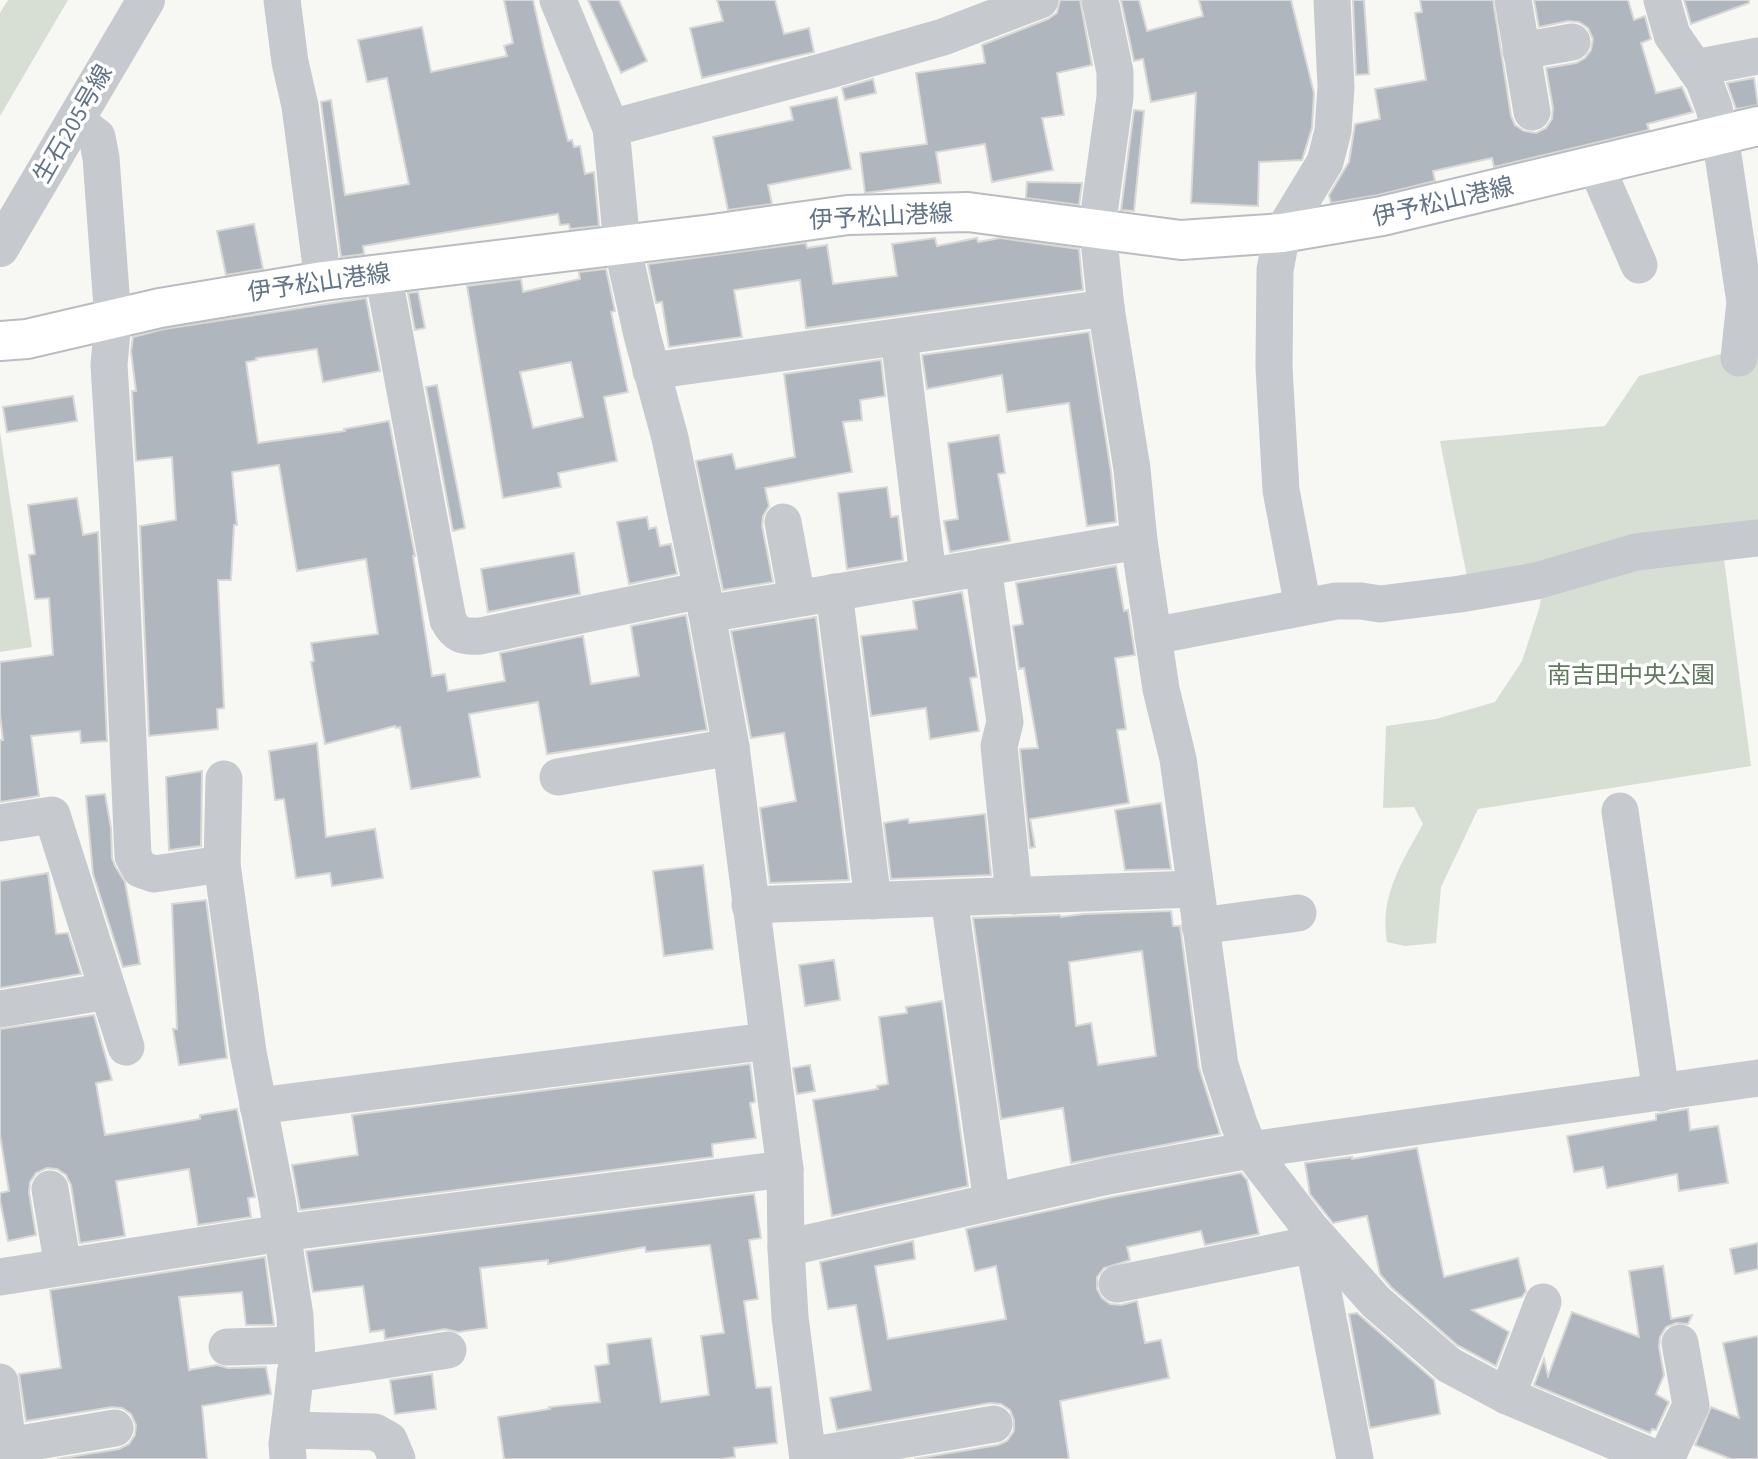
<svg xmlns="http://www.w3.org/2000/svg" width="1758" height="1459" font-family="'Source Sans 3','Noto Sans JP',sans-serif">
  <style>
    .green { fill: #d7dfd4 }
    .building { fill: #afb6bd; stroke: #d8d8d6; stroke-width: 2; fill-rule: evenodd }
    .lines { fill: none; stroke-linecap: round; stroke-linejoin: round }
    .primary-casing { stroke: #b9bcc1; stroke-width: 42 }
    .minor { stroke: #c6c9cd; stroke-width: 37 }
    .tertiary { stroke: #c6c9cd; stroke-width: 38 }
    .primary { stroke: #fff; stroke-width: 38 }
    .labels { text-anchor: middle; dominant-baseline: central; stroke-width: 7; stroke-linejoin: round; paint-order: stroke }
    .street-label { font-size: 24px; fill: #637387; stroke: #fff }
    .park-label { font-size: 24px; fill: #61795f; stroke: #fff }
  </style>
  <rect width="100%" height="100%" fill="#f7f7f3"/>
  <g class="green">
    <polygon points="8,0 68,0 0,116 0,13"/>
    <path d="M1758 344V524L1724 559 1751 766 1478 809 1441 887 1436 943 1405 946 1387 942C1379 897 1402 862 1423 824L1414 807 1383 808 1386 726 1436 719 1495 702 1522 661 1539 609 1548 566 1467 577 1440 441 1605 426 1639 376Z"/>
    <polygon points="0,432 32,647 0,652"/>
  </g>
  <g class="building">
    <polygon points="504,0 533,0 544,49 568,141 572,140 574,147 580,146 585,174 594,172 599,226 570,229 569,224 560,225 558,214 363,246 364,254 341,257 321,102 331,100 345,195 409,184 387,78 367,82 358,40 422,27 431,72 507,56 504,46 513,43"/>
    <polygon points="588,0 619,0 647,61 621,73"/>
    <polygon points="717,0 775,0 784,34 809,28 814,52 702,78 690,28 723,21"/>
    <polygon points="1060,0 1080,0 1092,65 1057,73 1064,115 1042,118 1053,170 992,182 985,144 936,152 941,183 865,193 860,153 927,144 916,73 985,63 982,45 1048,19 1057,13"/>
    <polygon points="1121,0 1139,0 1147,31 1203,16 1199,0 1291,0 1314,93 1312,128 1302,160 1259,162 1258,206 1191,203 1196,93 1151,102 1143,59 1134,61"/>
    <polygon points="1353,0 1364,0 1369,74 1356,75"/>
    <polygon points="1420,0 1493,0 1511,116 1515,125 1524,131 1536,133 1546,128 1552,119 1553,108 1546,68 1576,63 1585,58 1591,50 1593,39 1588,28 1579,22 1568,21 1539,27 1534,0 1628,0 1634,20 1645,16 1651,39 1641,43 1656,93 1682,87 1693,112 1647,124 1649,130 1494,167 1492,158 1433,171 1435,181 1378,195 1331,203 1329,195 1349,162 1355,124 1380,119 1375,89 1426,80 1415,13 1422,12"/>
    <polygon points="1684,0 1749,0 1749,3 1691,24"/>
    <polygon points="1754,78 1758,105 1736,109 1727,83"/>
    <polygon points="873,79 876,93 845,100 842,88"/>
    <polygon points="837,97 851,169 768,185 772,204 728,210 713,137 793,120 790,107"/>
    <polygon points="1134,110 1144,111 1134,211 1121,210"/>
    <polygon points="1027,182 1082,183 1079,205 1026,198"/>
    <polygon points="254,224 263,269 226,275 217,231"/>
    <polygon points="935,238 937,246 977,238 978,242 1000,238 1079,249 1083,290 806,328 800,280 734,290 742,337 669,347 662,302 656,303 648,264 806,243 807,248 827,245 833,284 897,276 892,244"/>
    <path d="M606 269 615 311 611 312 628 392 604 397 617 461 558 473 561 487 503 498 467 286 521 279 523 292 580 279 579 272ZM571 362 583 417 533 428 520 372Z"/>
    <polygon points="418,292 425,328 415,330 408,293"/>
    <polygon points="366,298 380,371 323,382 317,349 256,358 257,360 246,362 258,443 345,431 344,429 389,421 415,556 413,556 432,676 445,674 448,691 505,681 500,653 583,636 591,684 639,676 631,626 686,615 707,730 547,754 538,702 469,714 480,777 411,789 400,727 396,728 395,726 325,744 311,662 314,661 311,643 378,634 366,559 297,571 279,465 232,472 237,525 234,525 231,580 218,580 224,708 217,709 218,729 149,736 140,526 176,520 172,457 136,461 132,391 136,391 131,351 133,337 164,329"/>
    <polygon points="1089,332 1111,472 1116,522 1087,526 1069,403 1007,412 1002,375 927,389 922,355"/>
    <polygon points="881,360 885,396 860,400 862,420 843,422 852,472 765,488 769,506 763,516 762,526 773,582 723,590 696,461 732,454 736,469 795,457 784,374"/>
    <polygon points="437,385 465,528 453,531 426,387"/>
    <polygon points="73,396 77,421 7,432 3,407"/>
    <polygon points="999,435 1005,473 998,474 1010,541 950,552 944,521 958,519 948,443"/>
    <polygon points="887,487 891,517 898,516 903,560 847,569 838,493"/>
    <polygon points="77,498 83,535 98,532 107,741 81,743 80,731 31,736 39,796 0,802 0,740 3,740 0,714 0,662 53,655 49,598 35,599 29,555 35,554 28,505"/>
    <polygon points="647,517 649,529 656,527 660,546 671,544 677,574 629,584 617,522"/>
    <polygon points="574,553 580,594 488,612 481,569"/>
    <polygon points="1116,566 1124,611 1128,610 1135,655 1115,658 1126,729 1117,730 1129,803 1030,819 1035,847 1030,848 1020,749 1038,748 1024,668 1019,669 1013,626 1023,624 1016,583"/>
    <polygon points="962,592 977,677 970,678 979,731 930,739 926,708 871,716 861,636 917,629 913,601"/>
    <polygon points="816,617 849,880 770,883 760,808 796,801 784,733 751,738 731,631"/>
    <polygon points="317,743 326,837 375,829 383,878 332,886 330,873 296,878 284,799 275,800 269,751"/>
    <polygon points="202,771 201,846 169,850 166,777"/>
    <polygon points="105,794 111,828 112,858 115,866 125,882 140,964 123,967 93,874 86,796"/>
    <polygon points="1161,803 1171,869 1125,870 1115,810"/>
    <polygon points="985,814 991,875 891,879 884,823 908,819 909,823"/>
    <polygon points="703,865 713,949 664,956 653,871"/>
    <polygon points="48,873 56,934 68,933 81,974 0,988 0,881"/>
    <polygon points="206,900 227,1058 179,1065 173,1029 177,1029 172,904"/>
    <path d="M1171 911 1173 926H1180L1199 1068 1220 1134 1071 1163 1063 1108 1001 1119 973 918 1060 915 1061 917 1084 914ZM1142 951 1156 1056 1098 1065 1091 1023 1076 1026 1069 962Z"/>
    <polygon points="834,960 840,1000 805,1006 799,965"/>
    <polygon points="942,1001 968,1186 832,1216 813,1100 878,1089 877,1086 888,1084 879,1017 907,1013 906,1007"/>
    <polygon points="94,1015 112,1080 96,1083 105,1135 200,1119 200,1115 237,1109 255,1197 248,1198 251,1217 198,1225 189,1169 116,1181 125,1236 80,1243 71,1185 66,1175 57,1169 47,1168 36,1173 30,1182 29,1192 36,1235 8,1241 0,1200 0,1193 9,1191 0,1135 0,1029"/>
    <polygon points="750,1064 755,1102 750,1103 756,1138 712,1144 713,1157 300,1210 292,1165 358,1155 352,1115"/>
    <polygon points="810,1065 815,1091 797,1094 793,1068"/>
    <polygon points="1688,1109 1690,1130 1718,1126 1728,1183 1679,1191 1677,1174 1607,1188 1603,1167 1574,1172 1567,1136 1656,1120 1656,1114"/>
    <polygon points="1417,1148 1444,1277 1518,1258 1526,1291 1522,1297 1472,1310 1509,1332 1496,1366 1457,1345 1391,1287 1380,1274 1367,1216 1333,1223 1310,1194 1305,1163 1352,1157 1352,1159"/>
    <polygon points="1241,1173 1247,1180 1259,1234 1205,1245 1201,1231 1127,1247 1130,1260 1104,1268 1097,1277 1097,1289 1102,1298 1110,1304 1121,1305 1137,1301 1145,1343 1161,1340 1169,1378 1060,1401 1069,1459 914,1459 998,1445 1007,1441 1014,1431 1014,1420 1010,1410 1001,1404 990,1403 837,1430 830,1398 871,1390 856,1305 828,1309 820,1262 913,1241 915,1259 875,1266 888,1339 1006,1319 996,1266 975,1271 966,1229 1112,1197"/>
    <polygon points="754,1194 761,1238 749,1240 758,1299 744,1301 756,1388 771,1387 777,1443 734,1448 735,1457 721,1459 504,1459 498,1417 550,1409 549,1407 600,1402 595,1366 609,1364 607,1344 651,1338 661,1402 709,1395 701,1336 724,1333 710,1245 646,1252 645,1247 548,1264 548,1260 480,1268 487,1328 458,1332 445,1329 385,1339 384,1330 370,1332 363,1286 313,1292 306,1251"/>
    <polygon points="1758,1243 1758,1269 1735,1274 1730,1249"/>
    <polygon points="265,1257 274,1325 246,1325 242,1292 179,1297 189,1370 217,1365 228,1368 266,1367 271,1394 202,1406 207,1459 57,1459 119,1449 129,1444 135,1435 136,1425 131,1414 122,1408 112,1407 26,1421 19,1374 61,1368 50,1290"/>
    <polygon points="1663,1266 1671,1319 1692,1315 1688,1324 1676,1323 1666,1327 1660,1337 1659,1347 1664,1375 1656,1394 1669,1402 1656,1430 1652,1429 1650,1433 1534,1385 1544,1359 1548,1376 1572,1312 1639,1337 1629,1271"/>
    <polygon points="1357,1313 1434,1380 1440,1414 1370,1428 1349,1314"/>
    <polygon points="1758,1336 1758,1459 1731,1459 1695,1445 1711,1407 1739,1418 1723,1343"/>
    <polygon points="432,1374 436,1409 395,1414 390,1380"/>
  </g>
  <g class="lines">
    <g class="primary-casing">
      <polyline id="primary" points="0,341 27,339 160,308 323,281 712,234 848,215 968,212 1181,240 1282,233 1382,216 1758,126"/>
    </g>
    <g class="minor">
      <polyline points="282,0 290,62 300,106 323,281"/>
      <polyline points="558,0 611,128 622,245 642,335 670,438 707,614 731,747 785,1169 786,1248 790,1317 808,1459"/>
      <polyline points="1100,0 1115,72 1115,97 1099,213 1098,230 1106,308 1132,469 1139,541 1161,689 1178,759 1220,1065 1239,1124 1250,1150 1311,1229 1376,1302 1449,1365 1507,1396 1657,1459"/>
      <polyline points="1513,0 1532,112"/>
      <polyline points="1662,0 1672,35 1704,81 1714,108 1720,135 1745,302 1739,358"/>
      <polyline points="1521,51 1572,42"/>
      <polyline points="1695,68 1758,56"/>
      <polyline points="75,120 97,137 101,158 113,320 109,365 118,511 133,856 140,869 154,874 222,864"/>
      <polyline points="611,128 829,70 943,37 1040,0"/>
      <polyline points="1596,166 1639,265"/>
      <path d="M383 273 448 620C456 635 462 637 480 636L702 590"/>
      <polyline points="899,337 928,576"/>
      <polyline points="651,371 1106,308"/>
      <polyline points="783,522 797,598"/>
      <polyline points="983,567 1005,722 999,746 1014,896"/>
      <polyline points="834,592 873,901"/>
      <polyline points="1303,607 1281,490 1274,367 1275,270 1282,233 1325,162 1333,131 1336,87 1332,0"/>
      <polyline points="707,614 1139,541"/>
      <polyline points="1153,636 1336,601 1361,601 1380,604 1460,594 1536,581 1636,552 1758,538"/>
      <polyline points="558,777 731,747"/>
      <polyline points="224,779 222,864 248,1052 277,1200 295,1316 297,1362 287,1444 288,1459"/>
      <polyline points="1620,811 1661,1093"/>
      <polyline points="0,823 52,815 126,1047"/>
      <polyline points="949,898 992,1202"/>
      <polyline points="750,905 1194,889"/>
      <polyline points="1200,926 1298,913"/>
      <polyline points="0,1009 108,991"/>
      <polyline points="258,1106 768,1041"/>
      <polyline points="50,1189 63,1267"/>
      <polyline points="1311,1230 1355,1459"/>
      <polyline points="786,1248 1108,1176 1250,1150 1758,1078"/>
      <polyline points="0,1277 282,1233 785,1169"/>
      <polyline points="1117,1284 1314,1244"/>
      <polyline points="227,1347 296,1345"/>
      <polyline points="295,1374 448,1350"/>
      <polyline points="0,1382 8,1446"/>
      <polyline points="1507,1396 1543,1302"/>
      <polyline points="289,1430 375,1432 389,1440 397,1459"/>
      <polyline points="808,1456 994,1424"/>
      <polyline points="11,1459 8,1446 115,1428"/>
      <polyline points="1666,1459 1691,1405 1680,1343"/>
    </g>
    <polyline class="tertiary" points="0,248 146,0"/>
    <use href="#primary" class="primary"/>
  </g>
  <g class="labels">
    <g class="street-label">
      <text transform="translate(73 124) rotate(-60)">生石205号線</text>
      <text transform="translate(1443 202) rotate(-13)">伊予松山港線</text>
      <text transform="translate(881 217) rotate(-3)">伊予松山港線</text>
      <text transform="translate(319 283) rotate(-8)">伊予松山港線</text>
    </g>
    <g class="park-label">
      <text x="1631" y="675">南吉田中央公園</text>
    </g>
  </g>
</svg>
